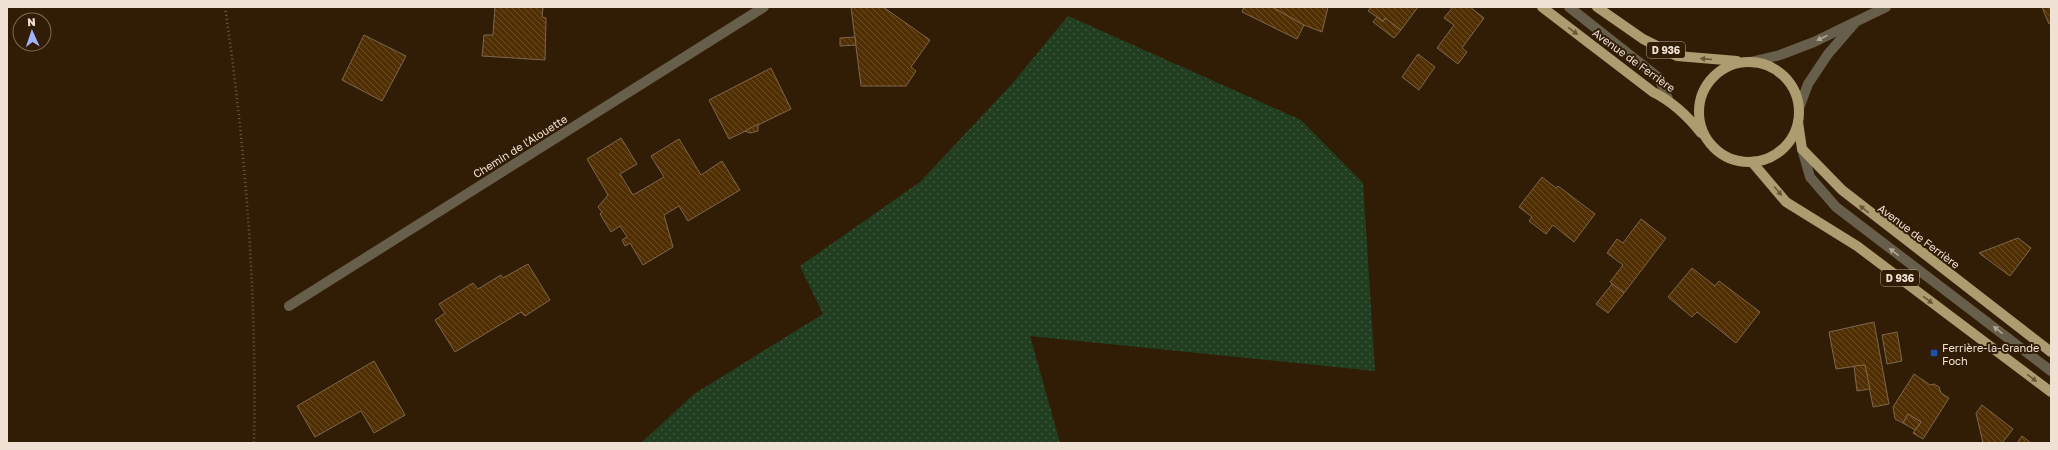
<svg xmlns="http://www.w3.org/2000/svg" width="2058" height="450" font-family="'Golos Text',sans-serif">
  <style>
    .grass { fill: url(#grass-dots) }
    .building { fill: url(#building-back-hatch); stroke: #7e664e }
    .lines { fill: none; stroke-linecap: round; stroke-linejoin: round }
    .path { stroke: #6d5b47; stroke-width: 2.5; stroke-dasharray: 1 3; stroke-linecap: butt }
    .minor { stroke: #675f4b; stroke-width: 10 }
    .major { stroke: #ae9c71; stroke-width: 10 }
    .oneway { fill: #695636 }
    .oneway2 { fill: #b2a696 }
    .transit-dot { fill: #1a4fb4; stroke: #311d06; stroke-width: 1.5 }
    .labels { text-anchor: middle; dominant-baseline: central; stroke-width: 4; stroke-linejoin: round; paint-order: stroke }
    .shield { fill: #311d06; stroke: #b6a696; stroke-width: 1 }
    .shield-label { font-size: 10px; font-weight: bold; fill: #efe1d4 }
    .street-label { font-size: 11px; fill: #efe1d4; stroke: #311d06 }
    .poi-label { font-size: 11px; fill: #efe1d4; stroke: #311d06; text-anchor: start }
  </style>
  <defs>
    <pattern id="grass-dots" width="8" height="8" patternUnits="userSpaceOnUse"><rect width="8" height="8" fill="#213f20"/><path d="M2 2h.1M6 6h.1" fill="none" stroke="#425a40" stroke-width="1.8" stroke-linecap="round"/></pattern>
    <pattern id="building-back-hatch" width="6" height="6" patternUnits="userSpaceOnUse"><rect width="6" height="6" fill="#502f03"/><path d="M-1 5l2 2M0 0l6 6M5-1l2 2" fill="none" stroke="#6a4d27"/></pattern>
  </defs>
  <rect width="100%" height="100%" fill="#311d06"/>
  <polygon class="grass" points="1068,16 1301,120 1363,183 1375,371 1030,336 1060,443 641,443 694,394 823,314 800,266 920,182 1011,85"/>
  <g class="building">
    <polygon points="495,7 543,7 542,17 546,18 545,60 482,56 484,35 493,35"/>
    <polygon points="851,7 883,7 930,40 911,67 916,71 906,86 861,86"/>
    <polygon points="1244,7 1272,7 1304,25 1297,39 1242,12"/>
    <polygon points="1272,7 1328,7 1322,32 1304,25"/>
    <polygon points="1371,7 1418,7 1401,30 1385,18 1383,22 1377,17 1368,11"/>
    <polygon points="1453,7 1470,7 1484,18 1462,48 1467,52 1458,64 1437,48 1454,25 1444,18"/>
    <polygon points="2042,7 2051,7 2051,23 2049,24"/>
    <polygon points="1377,17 1383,22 1385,18 1401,30 1394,38 1373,22"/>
    <polygon points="364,35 406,56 382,101 342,80"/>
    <polygon points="855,37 856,45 840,46 840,38"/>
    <polygon points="1418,54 1435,67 1419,90 1402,77"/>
    <polygon points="771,68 791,109 729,139 709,100"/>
    <polygon points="758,124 758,131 750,133 745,131"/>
    <polygon points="621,138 637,164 620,174 633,195 664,177 651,156 679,139 701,175 722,161 740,190 688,221 679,206 664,215 673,247 643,265 630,243 625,246 622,240 627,237 620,226 611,232 600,214 602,212 598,207 608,195 587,159"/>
    <polygon points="1542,177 1556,188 1558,186 1595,214 1574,242 1553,225 1546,234 1529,221 1532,217 1519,207"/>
    <polygon points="1641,219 1666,238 1624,293 1610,282 1623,265 1607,253 1617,239 1623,243"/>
    <polygon points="2018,238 2031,248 2010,276 1979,253"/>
    <polygon points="528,264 550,300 525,316 521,312 455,352 435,320 445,313 439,304 473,283 478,289 501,275 503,278"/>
    <polygon points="1692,268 1715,286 1719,281 1760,312 1736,343 1697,312 1692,317 1668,297"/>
    <polygon points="1612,284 1624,293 1608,313 1596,304"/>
    <polygon points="1874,322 1889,404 1873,407 1865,365 1836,369 1829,332"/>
    <polygon points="1897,332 1902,361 1887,364 1882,335"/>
    <polygon points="374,361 405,415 374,433 361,411 315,437 297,406"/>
    <polygon points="1865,365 1870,389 1857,391 1854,366"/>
    <polygon points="1914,374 1930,385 1934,384 1939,387 1941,393 1949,398 1923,439 1913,433 1921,422 1908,414 1903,423 1895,419 1893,407"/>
    <polygon points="1982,405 2013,429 2002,443 1983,443 1976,413"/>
    <polygon points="1908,414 1921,422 1915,430 1903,423"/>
    <polygon points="2022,436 2031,443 2017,443"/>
  </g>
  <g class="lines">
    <path class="path" d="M225 7C246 151 257 297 254 443"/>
    <g class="minor">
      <polyline points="1569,7 1659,78 1668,99"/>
      <polyline points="1750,62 1780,55 1814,42 1886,7"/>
      <polyline points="1799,108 1808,84 1828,54 1854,24"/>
      <polyline points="1802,149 1810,177 1836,207 2051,371"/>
      <polyline points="289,306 764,7"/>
    </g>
    <g class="major">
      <path d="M1542 7 1653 92C1673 102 1687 115 1701 133"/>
      <polyline points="1597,7 1643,39 1677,56 1737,61"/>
      <circle cx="1749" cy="112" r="50"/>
      <polyline points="1798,122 1802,149 1842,190 2051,352"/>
      <polyline points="1752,162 1786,202 1857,246 2051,392"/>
    </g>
  </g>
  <defs><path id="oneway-solid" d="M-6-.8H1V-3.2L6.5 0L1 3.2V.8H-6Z"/></defs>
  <g class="oneway">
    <use href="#oneway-solid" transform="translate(1573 31) rotate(37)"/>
    <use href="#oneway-solid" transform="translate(1706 59) rotate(-175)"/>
    <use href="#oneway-solid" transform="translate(1778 191) rotate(50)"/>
    <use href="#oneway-solid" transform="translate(1864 209) rotate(-141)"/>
    <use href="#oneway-solid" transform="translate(1928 300) rotate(37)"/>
    <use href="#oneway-solid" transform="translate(2032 378) rotate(37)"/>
  </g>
  <g class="oneway2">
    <use href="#oneway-solid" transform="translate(1822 38) rotate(154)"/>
    <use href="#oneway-solid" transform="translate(1894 252) rotate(-143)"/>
    <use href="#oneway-solid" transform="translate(1998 330) rotate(-143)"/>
  </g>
  <rect class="transit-dot" x="1930" y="349" width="8" height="8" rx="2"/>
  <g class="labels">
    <g class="shield">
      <rect x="1647" y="42" width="38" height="16" rx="3"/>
      <rect x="1881" y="270" width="38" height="16" rx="3"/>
    </g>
    <g class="shield-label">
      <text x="1666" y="50">D 936</text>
      <text x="1900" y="278">D 936</text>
    </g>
    <g class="street-label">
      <text transform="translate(1634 60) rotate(36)">Avenue de Ferrière</text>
      <text transform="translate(520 146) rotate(-32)">Chemin de l'Alouette</text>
      <text transform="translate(1919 236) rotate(37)">Avenue de Ferrière</text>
    </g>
    <g class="poi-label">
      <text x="1942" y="347">Ferrière-la-Grande<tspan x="1942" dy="13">Foch</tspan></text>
    </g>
  </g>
  <rect width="2058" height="450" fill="none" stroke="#efe1d4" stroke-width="16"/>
  <g transform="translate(32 32) rotate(357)"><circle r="19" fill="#311d06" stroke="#7d6b58"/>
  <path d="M0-3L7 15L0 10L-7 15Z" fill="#a0b3fd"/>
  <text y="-6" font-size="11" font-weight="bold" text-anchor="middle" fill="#efe1d4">N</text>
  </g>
</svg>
